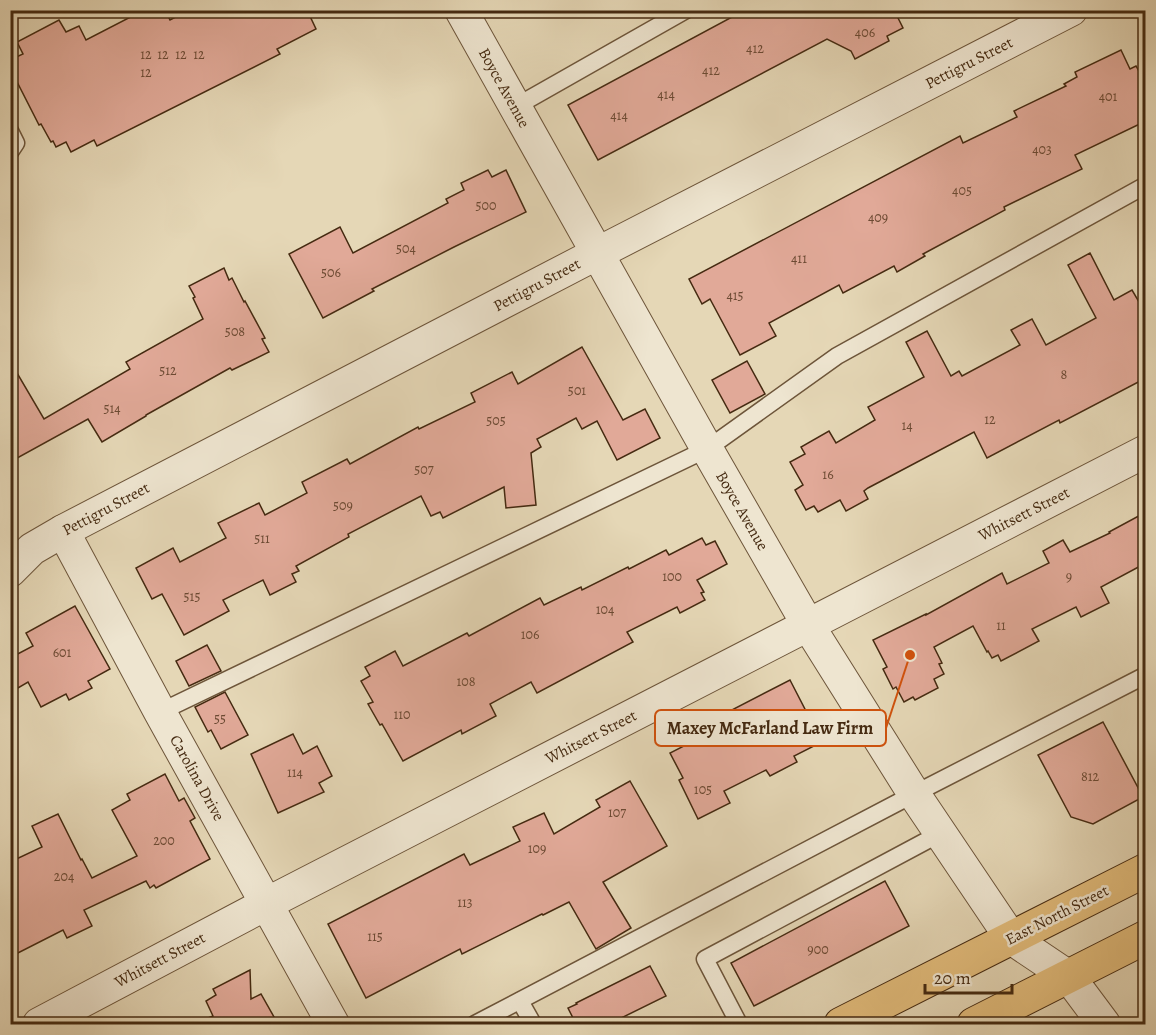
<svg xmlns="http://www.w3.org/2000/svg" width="1156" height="1035" font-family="Alegreya,serif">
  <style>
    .building { fill: #e1a998; stroke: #452a11; stroke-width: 1.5 }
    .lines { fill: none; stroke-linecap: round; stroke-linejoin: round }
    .service-casing { stroke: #6d553a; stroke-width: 19 }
    .minor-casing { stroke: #6d553a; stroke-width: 34 }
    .trunk-casing { stroke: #452a11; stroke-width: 35 }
    .service { stroke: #eee5d0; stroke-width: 16 }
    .minor { stroke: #eee5d0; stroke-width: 32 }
    .trunk { stroke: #e2bc7b; stroke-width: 33 }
    .labels { text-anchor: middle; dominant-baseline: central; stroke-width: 5; stroke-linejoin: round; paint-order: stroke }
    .number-label { font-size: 14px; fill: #6c4a33 }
    .street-label { font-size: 16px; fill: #452a11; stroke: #eee5d0 }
    .leader { fill: none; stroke: #d0520d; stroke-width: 2 }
    .callout-dot { fill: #d0520d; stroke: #eee5d0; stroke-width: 2 }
    .callout { fill: #eee5d0; stroke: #d0520d; stroke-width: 2 }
    .callout-label { font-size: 18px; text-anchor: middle; font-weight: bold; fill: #452a11 }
  </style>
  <rect width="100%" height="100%" fill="#e5d7b6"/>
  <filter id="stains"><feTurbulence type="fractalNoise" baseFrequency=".00333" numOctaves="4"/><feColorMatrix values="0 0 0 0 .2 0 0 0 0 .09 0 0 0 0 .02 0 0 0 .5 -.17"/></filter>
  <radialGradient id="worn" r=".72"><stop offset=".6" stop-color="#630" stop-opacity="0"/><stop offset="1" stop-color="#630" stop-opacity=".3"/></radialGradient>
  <g class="building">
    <polygon points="144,10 165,10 170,20 189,10 307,10 316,29 277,49 280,54 97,146 94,140 71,152 66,142 56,147 53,141 51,142 41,124 39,125 10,68 10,60 23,54 17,42 59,20 66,32 79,26 86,40"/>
    <polygon points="745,10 894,10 903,28 887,36 889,41 855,59 851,51 827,39 598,160 568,105"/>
    <polygon points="1121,50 1130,69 1136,66 1146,84 1146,121 1075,155 1082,169 1004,207 1005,210 923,254 925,256 897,272 894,266 843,293 839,285 769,323 776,336 740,355 710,299 702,304 689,279 960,136 963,143 1017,117 1014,111 1066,86 1064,84 1077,77 1075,72"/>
    <polygon points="488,170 492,177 506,170 526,212 454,247 372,289 374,291 323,318 289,254 340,227 353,253 448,203 446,199 464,190 461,183"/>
    <polygon points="1090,253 1114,300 1132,290 1139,302 1146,298 1146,378 1060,423 1059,420 987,458 974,432 868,488 864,491 868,499 846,511 840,500 818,512 814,506 806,510 795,490 803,485 790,462 805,454 801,447 829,431 836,443 875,420 868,407 924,377 906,342 927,331 951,376 959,371 962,376 1020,345 1011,330 1032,319 1046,345 1096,318 1068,265"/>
    <polygon points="224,268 229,280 232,278 244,302 245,301 265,338 262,339 269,352 232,370 230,368 146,415 146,416 102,442 88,419 10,462 10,361 44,419 130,369 126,362 203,319 193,298 195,297 189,286"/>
    <polygon points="582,347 623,420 645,409 660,438 617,460 597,421 582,429 576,418 537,439 541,447 531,453 536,505 506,508 504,487 443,518 440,512 431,516 421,496 348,534 349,537 296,566 299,571 292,574 296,582 270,595 263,580 223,600 229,611 184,635 162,594 152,599 136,568 173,548 180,562 226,538 218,523 259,503 265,515 307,493 302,482 347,459 350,464 418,427 419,429 475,402 471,393 512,372 518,384"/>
    <polygon points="747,361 765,394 730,413 712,380"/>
    <polygon points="1146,512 1146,563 1101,587 1109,603 1081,617 1076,607 1032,629 1039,641 1001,661 998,655 992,658 988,651 987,652 973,626 934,647 942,663 939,664 944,674 934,679 938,688 915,700 913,697 904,702 896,687 893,689 883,669 887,667 873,640 926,614 926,615 1002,573 1007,584 1049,563 1043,551 1063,540 1070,552 1110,533 1109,532"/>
    <polygon points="702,538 706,545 715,541 727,564 697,580 704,592 701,593 705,600 680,613 677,607 627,632 633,642 537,693 531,682 490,704 496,716 462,734 461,730 403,761 382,724 380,725 368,704 373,702 361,681 370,676 365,667 395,651 403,666 467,633 469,636 540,598 544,605 581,587 582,590 628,567 629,569 666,550 669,555"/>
    <polygon points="75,606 110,669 88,681 92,688 69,700 66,694 41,707 28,682 18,688 10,673 10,658 33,646 26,633"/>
    <polygon points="207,645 221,671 189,686 176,661"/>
    <polygon points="790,680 809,717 801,721 814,746 794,756 797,762 770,776 766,770 724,791 730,803 698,819 679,780 683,778 670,753 729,723 724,714"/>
    <polygon points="225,692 248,735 221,749 211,730 208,732 195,707"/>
    <polygon points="1103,722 1143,797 1093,824 1071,817 1038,755"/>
    <polygon points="293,734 303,754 317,746 332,776 319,783 324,792 278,813 251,754"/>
    <polygon points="165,774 179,801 184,798 195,818 190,821 210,859 156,888 154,885 150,888 146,881 84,910 92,926 67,938 63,930 10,957 10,862 42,847 32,826 58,814 81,860 82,859 92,878 137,856 112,810 130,800 127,794"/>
    <polygon points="630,781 667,846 603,882 631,928 596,949 569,902 543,915 542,914 462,954 460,949 366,998 328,924 464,854 470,865 520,841 513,827 544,813 554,834 600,807 596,800"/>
    <polygon points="885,881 909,926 754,1006 731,963"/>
    <polygon points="650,966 666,996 609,1024 576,1024 568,1008 577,1004 576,1003"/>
    <polygon points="250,970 251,999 261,994 278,1024 193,1024 213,1016 206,1001 216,995 213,989"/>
  </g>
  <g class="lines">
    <g class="service-casing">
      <g id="service">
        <polyline points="515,107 686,10"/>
        <polyline points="10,131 16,143 10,152"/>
        <polyline points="160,712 707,449 837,356 1146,185"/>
        <polyline points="520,1001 533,1024"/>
        <polyline points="475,1024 914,794 1146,675"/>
        <polyline points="739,1024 705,959 941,833"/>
      </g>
    </g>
    <g class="minor-casing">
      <g id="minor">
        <polyline points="461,10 707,449 808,625 914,794 1011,938 1069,977 1104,1024"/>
        <polyline points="63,531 160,712 333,1024"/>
        <polyline points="10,571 32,549 63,531 598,253 1071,10"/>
        <polyline points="39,1024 266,904 1146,451"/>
      </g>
    </g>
    <g class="trunk-casing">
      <g id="trunk">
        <polyline points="841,1024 1146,870"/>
        <polyline points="974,1024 1146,937"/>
      </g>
    </g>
    <use href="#service" class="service"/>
    <use href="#minor" class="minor"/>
    <use href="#trunk" class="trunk"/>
  </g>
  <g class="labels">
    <g class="number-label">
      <text x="865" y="32">406</text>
      <text x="755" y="48">412</text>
      <text x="146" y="54">12</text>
      <text x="163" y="54">12</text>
      <text x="181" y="54">12</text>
      <text x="199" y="54">12</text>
      <text x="711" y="70">412</text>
      <text x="146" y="72">12</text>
      <text x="666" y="94">414</text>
      <text x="1108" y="96">401</text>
      <text x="619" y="115">414</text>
      <text x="1042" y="149">403</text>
      <text x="962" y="190">405</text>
      <text x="486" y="205">500</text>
      <text x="878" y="217">409</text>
      <text x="406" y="248">504</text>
      <text x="799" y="258">411</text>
      <text x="331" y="272">506</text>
      <text x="735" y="295">415</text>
      <text x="235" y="331">508</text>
      <text x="168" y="370">512</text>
      <text x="1064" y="374">8</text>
      <text x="577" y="390">501</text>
      <text x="112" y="408">514</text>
      <text x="990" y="419">12</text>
      <text x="496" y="420">505</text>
      <text x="907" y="425">14</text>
      <text x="424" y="469">507</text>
      <text x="828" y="474">16</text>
      <text x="343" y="505">509</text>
      <text x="262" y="538">511</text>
      <text x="672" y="576">100</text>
      <text x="1069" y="576">9</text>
      <text x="192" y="596">515</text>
      <text x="605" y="609">104</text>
      <text x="1001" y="625">11</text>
      <text x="530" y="634">106</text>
      <text x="62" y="652">601</text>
      <text x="466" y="681">108</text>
      <text x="402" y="714">110</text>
      <text x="220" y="718">55</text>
      <text x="295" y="772">114</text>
      <text x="1090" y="776">812</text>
      <text x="703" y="789">105</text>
      <text x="617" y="812">107</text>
      <text x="164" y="840">200</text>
      <text x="537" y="848">109</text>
      <text x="64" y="876">204</text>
      <text x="465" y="902">113</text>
      <text x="375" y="936">115</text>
      <text x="818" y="949">900</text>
    </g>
    <g class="street-label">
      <text transform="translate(969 63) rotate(-27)">Pettigru Street</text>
      <text transform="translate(504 88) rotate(61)">Boyce Avenue</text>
      <text transform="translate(537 285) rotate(-28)">Pettigru Street</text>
      <text transform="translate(106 509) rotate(-28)">Pettigru Street</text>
      <text transform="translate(742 511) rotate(60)">Boyce Avenue</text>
      <text transform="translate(1024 514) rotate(-27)">Whitsett Street</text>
      <text transform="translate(591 737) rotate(-27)">Whitsett Street</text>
      <text transform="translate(197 778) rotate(61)">Carolina Drive</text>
      <text transform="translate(1057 915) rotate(-27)">East North Street</text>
      <text transform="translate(160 960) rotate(-28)">Whitsett Street</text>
    </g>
  </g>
  <path class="leader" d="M910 655L886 728"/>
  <circle class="callout-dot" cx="910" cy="655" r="6"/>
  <rect class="callout" x="655" y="710" width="231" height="36" rx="6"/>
  <g class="callout-label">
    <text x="770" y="734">Maxey McFarland Law Firm</text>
  </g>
  <rect width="1156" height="1035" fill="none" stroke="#e5d7b6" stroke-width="36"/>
  <rect x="12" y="12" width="1132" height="1011" fill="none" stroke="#452a11" stroke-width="3"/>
  <rect x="18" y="18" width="1120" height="999" fill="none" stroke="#452a11" stroke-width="1.5"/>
  <path d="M925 984v9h87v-9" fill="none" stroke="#452a11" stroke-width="3"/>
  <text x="934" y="984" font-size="18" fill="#452a11" stroke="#eee5d0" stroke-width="4.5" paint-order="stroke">20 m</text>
  <rect width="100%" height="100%" filter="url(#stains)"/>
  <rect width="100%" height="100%" fill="url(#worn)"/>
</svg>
